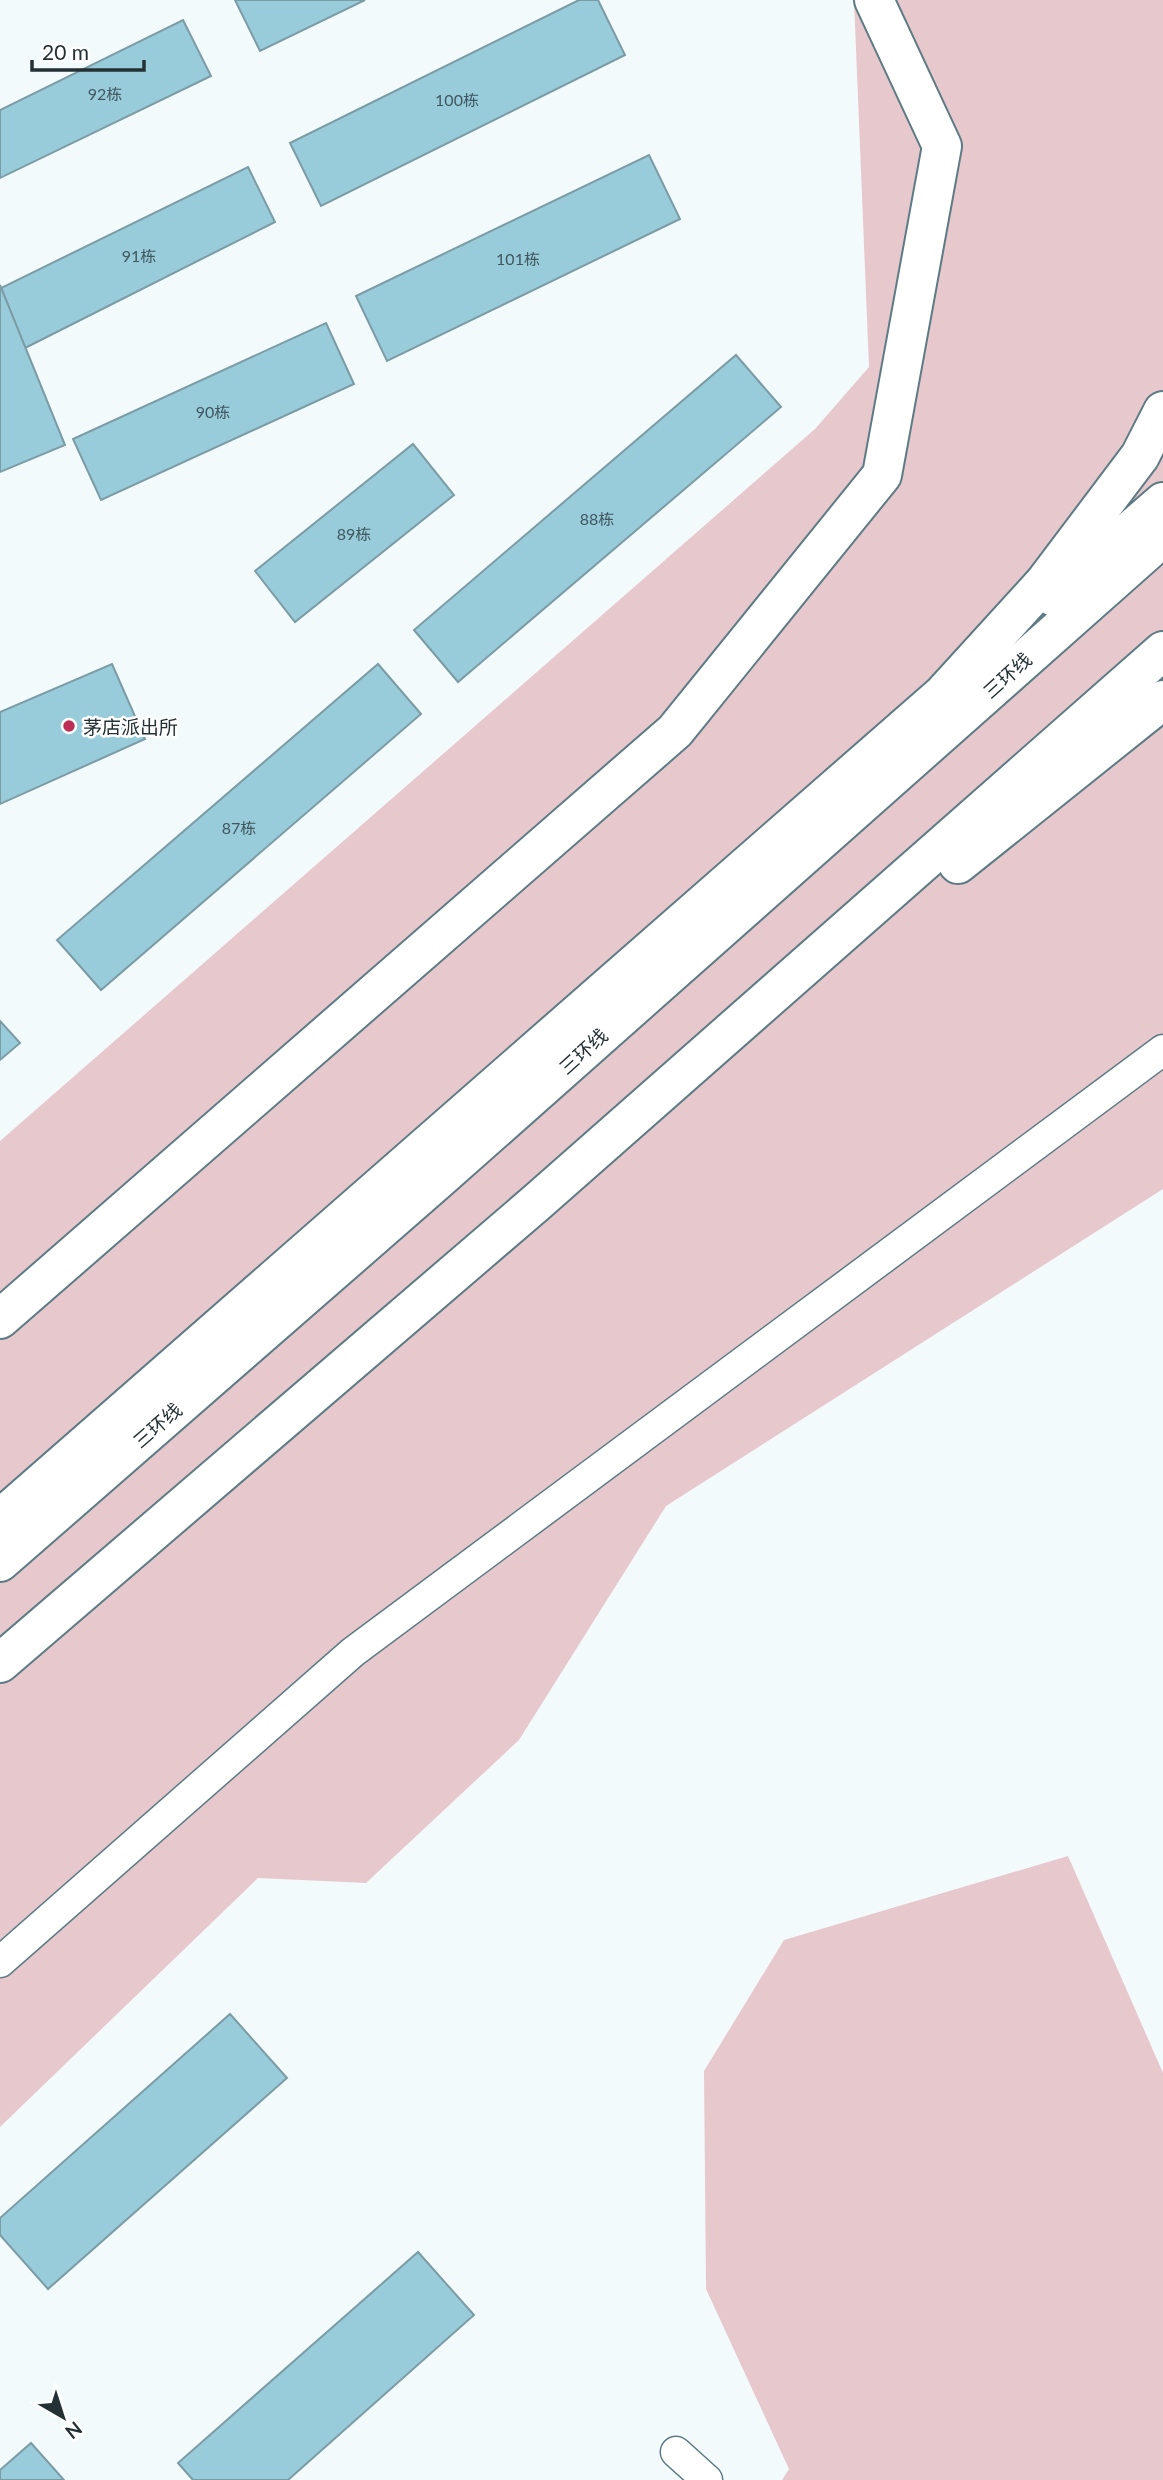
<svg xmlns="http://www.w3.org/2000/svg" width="1163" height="2480" font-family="Lato,'Noto Sans SC',sans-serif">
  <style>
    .green { fill: #e7c8cc }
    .building { fill: #99ccdb; stroke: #7b9ba5; stroke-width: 2 }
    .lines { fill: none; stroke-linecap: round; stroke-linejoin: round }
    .minor-casing { stroke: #5c7b84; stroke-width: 33 }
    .secondary-casing { stroke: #5c7b84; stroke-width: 42 }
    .trunk-casing { stroke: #5c7b84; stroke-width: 42 }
    .minor { stroke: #fff; stroke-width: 30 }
    .secondary { stroke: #fff; stroke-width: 38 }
    .trunk { stroke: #fff; stroke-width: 38 }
    .poi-dot { fill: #be2f57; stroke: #fff; stroke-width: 2.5 }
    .labels { text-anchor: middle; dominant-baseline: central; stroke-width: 5; stroke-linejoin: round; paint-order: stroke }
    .number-label { font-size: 16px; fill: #40575e }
    .street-label { font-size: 19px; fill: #233034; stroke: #fff }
    .poi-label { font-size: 19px; fill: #233034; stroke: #fff; text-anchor: start }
  </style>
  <rect width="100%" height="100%" fill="#f3fafc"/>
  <g class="green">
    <polygon points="854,0 1163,0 1163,1189 666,1506 519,1740 366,1883 258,1878 0,2127 0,1141 815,429 869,367"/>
    <polygon points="1068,1856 1163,2073 1163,2480 782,2480 789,2469 706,2289 704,2071 784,1940"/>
  </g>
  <g class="building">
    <polygon points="235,0 365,0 260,51"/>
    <polygon points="579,0 598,0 625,55 321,206 290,143"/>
    <polygon points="183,20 211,76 0,178 0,110"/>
    <polygon points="649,155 680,219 387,361 356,296"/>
    <polygon points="248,167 275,222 25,348 1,288"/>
    <polygon points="0,285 65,445 0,472"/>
    <polygon points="326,323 354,384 101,500 73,439"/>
    <polygon points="736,355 781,407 458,682 414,630"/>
    <polygon points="413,444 454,495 295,622 255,571"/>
    <polygon points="112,664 145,739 0,804 0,712"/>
    <polygon points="378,664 421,714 101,990 57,940"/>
    <polygon points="0,1021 20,1043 0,1060"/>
    <polygon points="230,2014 287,2078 48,2289 0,2235 0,2218"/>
    <polygon points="418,2252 474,2315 288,2480 193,2480 178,2463"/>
    <polygon points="31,2443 64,2480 0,2480 0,2470"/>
  </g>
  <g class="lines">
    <g class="minor-casing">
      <g id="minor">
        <polyline points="0,1962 353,1652 1163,1050"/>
        <polyline points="676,2452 707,2480"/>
      </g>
    </g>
    <g class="secondary-casing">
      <polyline id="secondary" points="0,1319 675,731 882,475 942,146 874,0"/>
    </g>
    <g class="trunk-casing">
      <g id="trunk">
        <polyline points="1054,597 1163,502"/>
        <polyline points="958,864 1163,700"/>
        <polyline points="0,1519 943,694 1045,582 1140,456 1163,411"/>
        <polyline points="0,1562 439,1179 1163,537"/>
        <polyline points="0,1663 536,1203 1163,651"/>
      </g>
    </g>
    <use href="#minor" class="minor"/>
    <use href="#secondary" class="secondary"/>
    <use href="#trunk" class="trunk"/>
  </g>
  <circle class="poi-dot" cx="69" cy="726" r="7"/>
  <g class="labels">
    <g class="number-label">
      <text x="105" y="93">92栋</text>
      <text x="457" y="99">100栋</text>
      <text x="139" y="255">91栋</text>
      <text x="518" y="258">101栋</text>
      <text x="213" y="411">90栋</text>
      <text x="597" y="518">88栋</text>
      <text x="354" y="533">89栋</text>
      <text x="239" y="827">87栋</text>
    </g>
    <g class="street-label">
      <text transform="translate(1007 675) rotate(-42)">三环线</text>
      <text transform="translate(583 1051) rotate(-42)">三环线</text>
      <text transform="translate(157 1425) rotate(-41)">三环线</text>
    </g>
    <g class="poi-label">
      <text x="83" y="726">茅店派出所</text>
    </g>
  </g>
  <g transform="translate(63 2417) rotate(141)" stroke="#ffffff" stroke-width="5" paint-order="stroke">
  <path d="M0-5L12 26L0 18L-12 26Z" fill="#233034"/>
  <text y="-10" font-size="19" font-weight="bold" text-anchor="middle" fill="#233034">N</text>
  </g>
  <path d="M32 60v10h112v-10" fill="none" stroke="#233034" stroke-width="3.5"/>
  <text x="42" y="60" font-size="21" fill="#233034" stroke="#ffffff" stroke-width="5" paint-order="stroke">20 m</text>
</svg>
